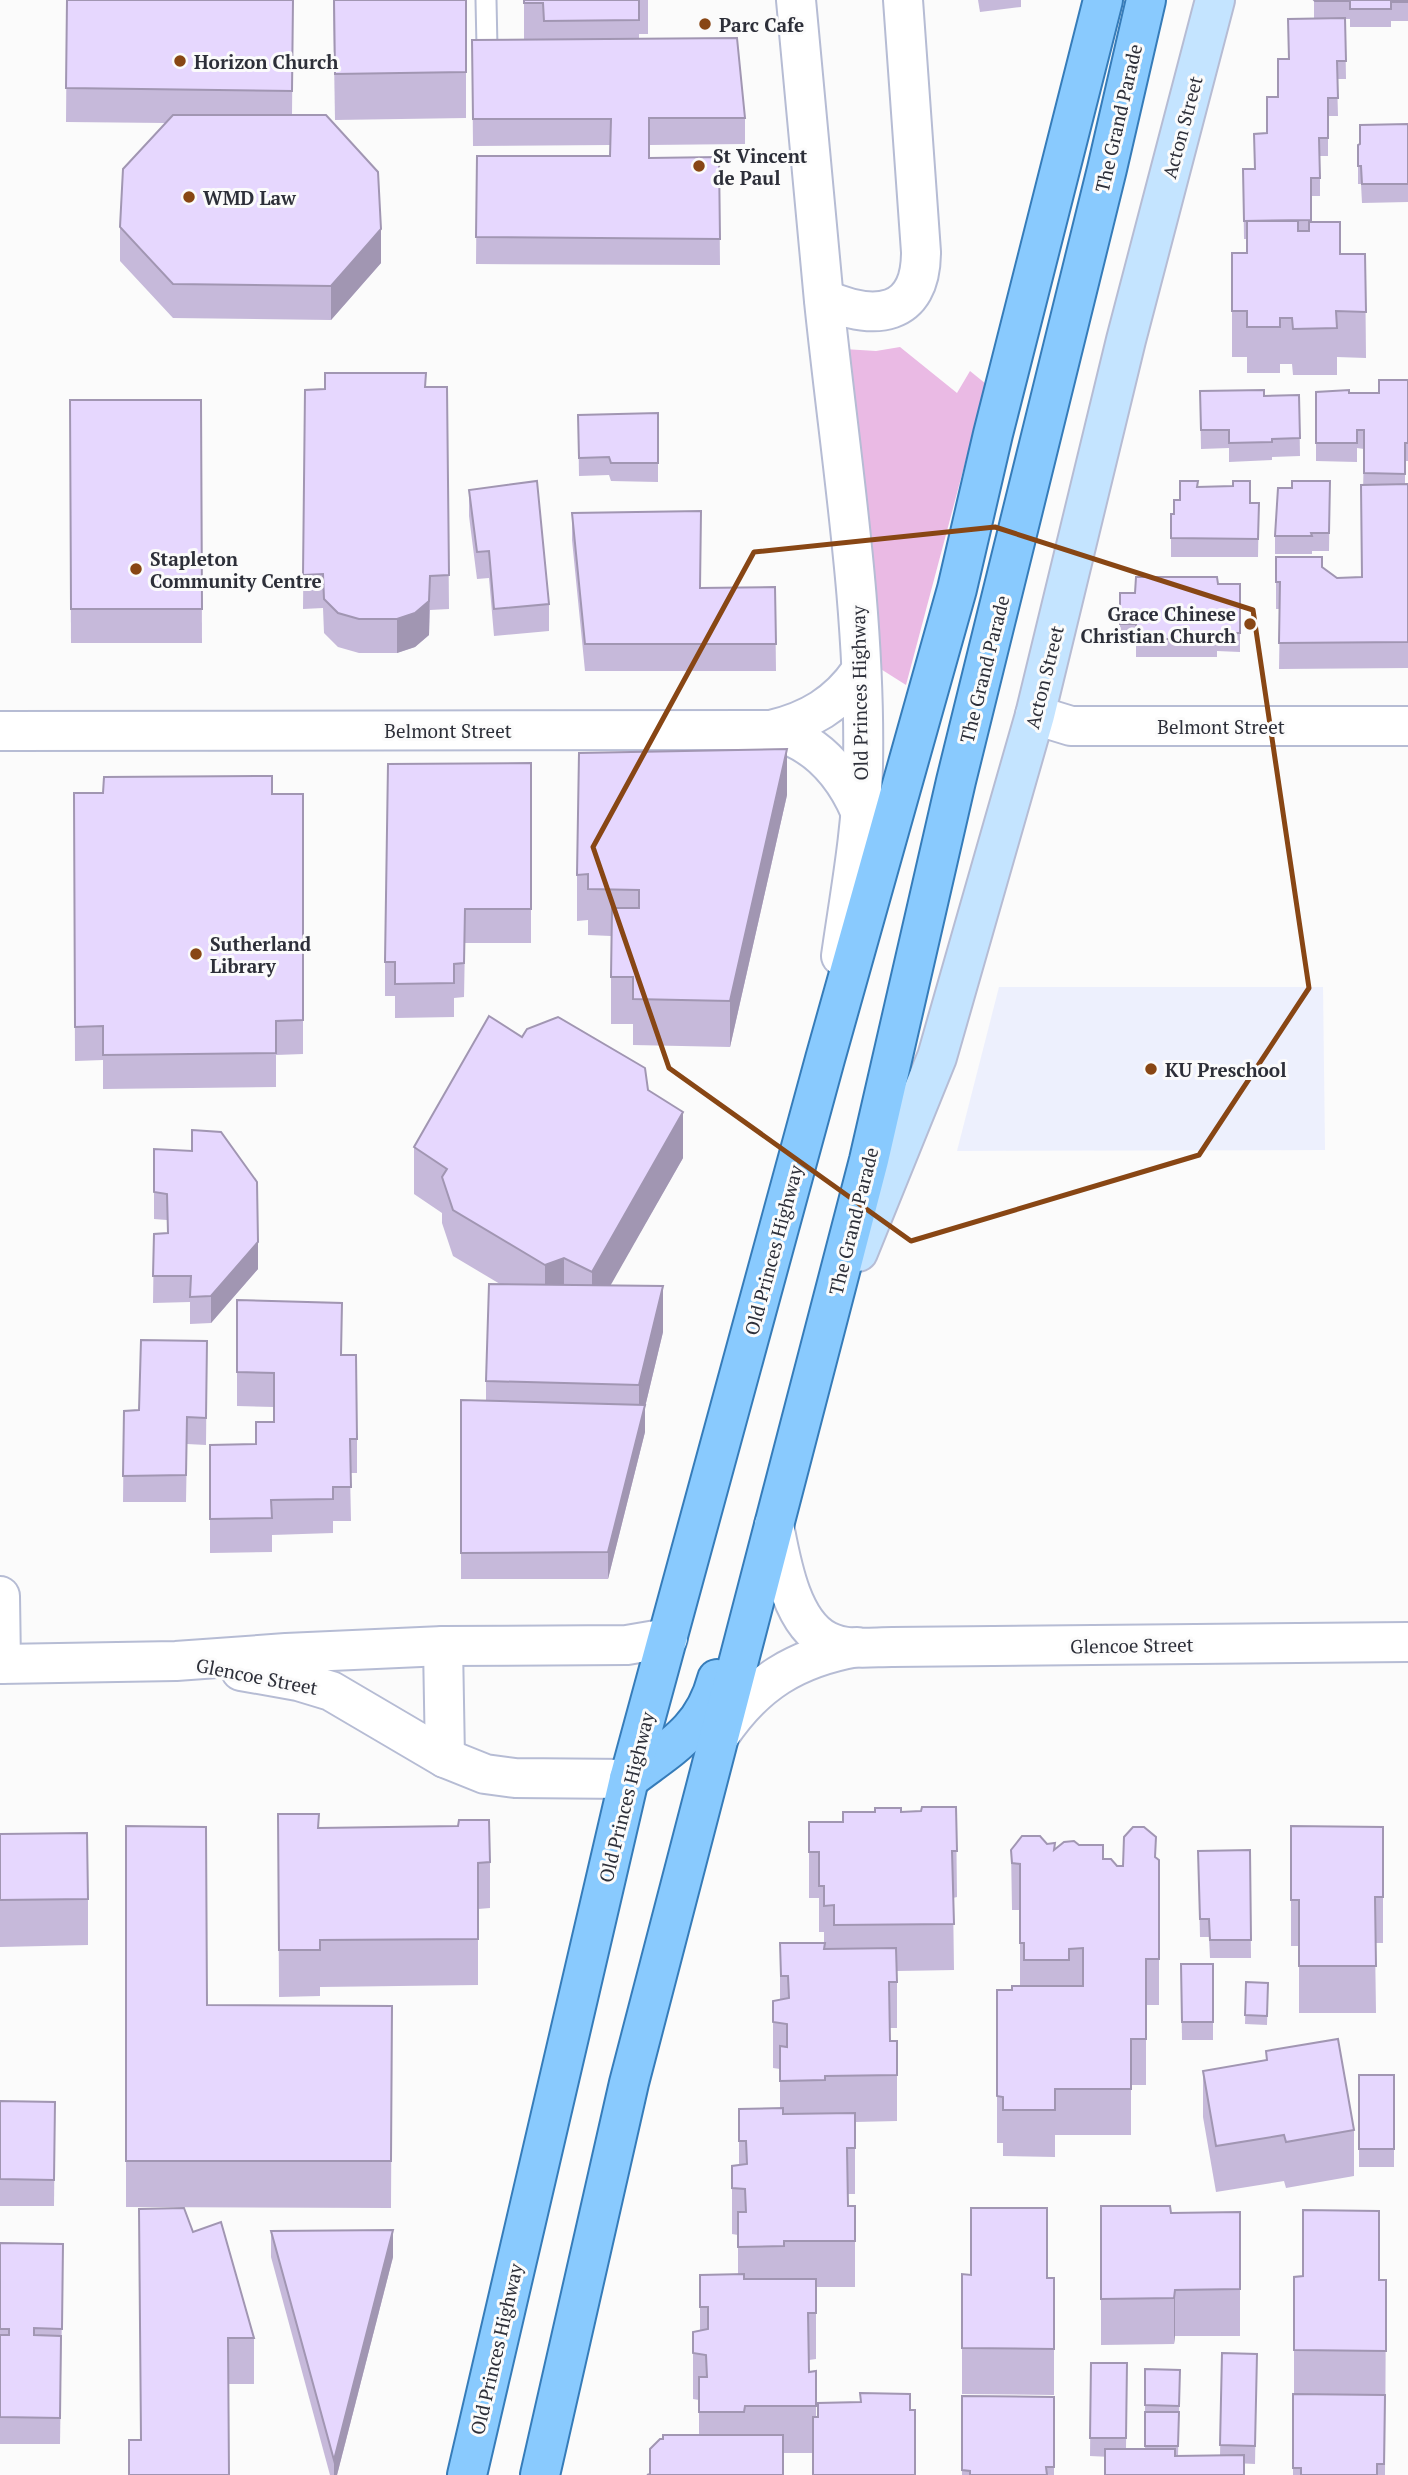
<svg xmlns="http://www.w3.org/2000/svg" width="1408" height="2475" font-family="'PT Serif',serif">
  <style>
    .built { fill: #edf0fd }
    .green { fill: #eabae4 }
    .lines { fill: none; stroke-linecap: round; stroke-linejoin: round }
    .lane-casing { stroke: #b6bcd4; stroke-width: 23 }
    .street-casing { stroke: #b6bcd4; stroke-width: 42 }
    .secondary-casing { stroke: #b6bcd4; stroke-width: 42 }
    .primary-casing { stroke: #367cb9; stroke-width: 42 }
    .lane { stroke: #fff; stroke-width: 19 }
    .street { stroke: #fff; stroke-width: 38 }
    .secondary { stroke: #c4e4ff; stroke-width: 38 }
    .primary { stroke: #89cafe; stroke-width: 38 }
    .wall { fill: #c6b9da }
    .shaded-wall { fill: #a196b2 }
    .building { fill: #e6d7fe; stroke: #a196b2; stroke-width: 2 }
    .marked { fill: none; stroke: #884614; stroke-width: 5; stroke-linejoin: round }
    .poi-dot { fill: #884614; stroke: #fbfbfb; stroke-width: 2.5 }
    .labels { text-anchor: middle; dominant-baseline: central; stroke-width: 6; stroke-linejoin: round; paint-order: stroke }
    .poi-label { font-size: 19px; font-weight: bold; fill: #2d2f39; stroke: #fbfbfb; text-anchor: start }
    .street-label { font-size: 19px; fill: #2d2f39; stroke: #fbfbfb }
  </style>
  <rect width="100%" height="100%" fill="#fbfbfb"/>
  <polygon class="built" points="999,987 1323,987 1325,1150 957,1151"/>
  <polygon class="green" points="900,347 957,393 970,371 986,384 906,685 876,666 844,349 876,351"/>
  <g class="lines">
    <g class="lane-casing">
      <polyline id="lane" points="486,0 487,47"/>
    </g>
    <g class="street-casing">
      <g id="street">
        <path d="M796 0C806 100 814 201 824 301 840 456 866 610 863 766 862 830 850 893 841 956"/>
        <path d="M824 299C874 321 921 318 921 252L903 0"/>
        <polyline points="1035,715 1071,726 1408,726"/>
        <path d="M771 730C809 721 838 704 860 672"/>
        <path d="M0 731 771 730C814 740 843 772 860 811"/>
        <path d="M774 1525C781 1561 791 1623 827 1641 846 1651 871 1647 892 1647L1408 1642"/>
        <polyline points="0,1596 1,1664"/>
        <polyline points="443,1646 445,1758"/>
        <polyline points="0,1664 176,1661 286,1653 443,1646 627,1645 668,1638"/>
        <polyline points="241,1671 298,1681 331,1691 445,1758 485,1774 515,1778 629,1779"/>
        <path d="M720 1735C755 1683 795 1658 857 1647"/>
      </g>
    </g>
    <g class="secondary-casing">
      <polyline id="secondary" points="858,1252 937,1057 1035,715 1126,340 1215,0"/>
    </g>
    <g class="primary-casing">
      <g id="primary">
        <path d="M629 1779C669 1748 703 1732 717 1679"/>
        <polyline points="467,2475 629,1779 825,1059 957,589 993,434 1103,0"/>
        <polyline points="540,2475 629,2083 869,1160 956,781 1107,169 1146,0"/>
      </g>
    </g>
    <use href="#lane" class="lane"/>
    <use href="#street" class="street"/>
    <use href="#secondary" class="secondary"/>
    <use href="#primary" class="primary"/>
  </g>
  <g class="wall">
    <polygon points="67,0 293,0 292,115 381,263 331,320 173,318 120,261 120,227 166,123 66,122"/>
    <polygon points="333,0 466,0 466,118 335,120"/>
    <polygon points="524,0 648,0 648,34 639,34 639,39 745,118 745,144 649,145 649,158 719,157 720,265 476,264 477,156 610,156 610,145 473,146 472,40 524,40"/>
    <polygon points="978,0 1021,0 1021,7 980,12"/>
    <polygon points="1314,0 1408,0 1408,21 1391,21 1391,27 1350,27 1350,19 1345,19 1346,79 1337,79 1338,116 1328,116 1328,156 1320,156 1320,196 1311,196 1311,222 1340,254 1365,254 1366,358 1337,357 1337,375 1293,375 1292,364 1280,364 1280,373 1247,373 1247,357 1232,357 1232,253 1247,253 1247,239 1244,239 1243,169 1255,169 1267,133 1289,59 1314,19"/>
    <polygon points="1408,124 1408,202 1362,203 1361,184 1358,184 1358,145"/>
    <polygon points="1408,380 1408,461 1405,461 1405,484 1408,484 1408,668 1279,669 1280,609 1276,609 1276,557 1322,567 1337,578 1361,577 1364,449 1357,448 1357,462 1316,461 1316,392 1379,393"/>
    <polygon points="447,387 449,609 430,610 429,635 415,647 397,653 359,653 338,647 324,633 323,608 303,609 305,390"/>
    <polygon points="1200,391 1264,396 1299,395 1300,456 1272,457 1272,460 1229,462 1229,448 1201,449"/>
    <polygon points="70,400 201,400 202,643 71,643"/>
    <polygon points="658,413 658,482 611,481 609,475 579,476 578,415"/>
    <polygon points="1330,481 1329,551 1312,551 1312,554 1275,554 1275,536 1292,488"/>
    <polygon points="1198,487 1250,503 1259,503 1258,557 1171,557 1171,514 1174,514 1180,500"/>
    <polygon points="469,490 549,604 549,631 494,636 489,578 477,579 469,516"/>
    <polygon points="572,513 700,588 775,587 776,671 585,671 572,540"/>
    <polygon points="1218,584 1240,584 1240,652 1217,651 1217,657 1136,657 1136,642 1120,642 1120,593 1135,593"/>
    <polygon points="531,763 531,943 465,943 464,997 454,998 454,1017 395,1018 395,996 385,996 385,962"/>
    <polygon points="74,793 303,794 303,1054 276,1055 276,1087 103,1089 103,1060 75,1061"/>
    <polygon points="787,795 730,1047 633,1045 633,1024 611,1024 611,936 588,935 588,920 577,921 577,875"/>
    <polygon points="522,1037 648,1090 683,1158 610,1285 663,1332 645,1407 645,1432 608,1579 461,1579 461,1400 486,1401 486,1381 500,1284 453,1256 442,1223 442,1213 414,1194 414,1147"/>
    <polygon points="154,1149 258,1269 211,1323 190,1324 190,1302 153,1303 154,1234 168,1233 167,1220 154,1219"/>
    <polygon points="237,1300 341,1355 357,1439 357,1473 350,1473 351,1521 333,1521 333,1533 272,1535 272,1552 210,1553 210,1445 256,1444 274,1422 274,1407 237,1406"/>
    <polygon points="207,1341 206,1445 187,1444 186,1502 123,1502 124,1411 139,1410"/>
    <polygon points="956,1807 957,1897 953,1898 954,1970 897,1971 897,2028 890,2028 890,2041 897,2041 897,2121 855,2122 855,2194 848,2194 848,2206 855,2206 855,2287 816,2287 816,2359 809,2360 809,2372 816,2371 816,2417 860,2402 910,2394 813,2453 783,2453 650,2474 699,2435 699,2400 693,2399 693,2332 700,2331 700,2275 738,2274 738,2235 732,2234 732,2188 739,2165 739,2109 780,2109 780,2069 773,2068 773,2001 780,2000 780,1943 824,1943 824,1932 819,1932 819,1898 809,1898 809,1822 843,1822 901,1812 921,1811"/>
    <polygon points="278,1814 319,1828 458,1826 490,1862 490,1908 478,1909 478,1985 320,1987 320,1996 279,1997"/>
    <polygon points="126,1826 207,2005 392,2006 391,2208 126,2207"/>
    <polygon points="1291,1826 1383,1827 1383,1943 1375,1943 1376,2013 1299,2013 1299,1946 1291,1946"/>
    <polygon points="0,1834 88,1899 88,1945 0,1947"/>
    <polygon points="1047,1844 1055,1850 1079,1845 1117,1866 1123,1866 1156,1858 1159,1860 1159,2005 1146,2005 1146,2085 1131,2085 1131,2135 1055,2135 1055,2157 1003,2156 1003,2143 997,2143 997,1990 1012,1990 1020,1986 1020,1910 1012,1910 1011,1850"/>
    <polygon points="1250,1850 1251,1958 1210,1958 1209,1937 1200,1937 1198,1851"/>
    <polygon points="1181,1964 1213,1964 1213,2040 1182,2040"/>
    <polygon points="1246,1982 1268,1983 1267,2025 1245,2024"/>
    <polygon points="1266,2051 1354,2130 1354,2176 1286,2188 1284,2181 1216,2192 1203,2117 1203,2071 1266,2060"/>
    <rect x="1359" y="2075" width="35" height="92"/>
    <polygon points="0,2101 55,2102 54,2206 0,2206"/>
    <polygon points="1101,2206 1171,2213 1240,2212 1240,2336 1175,2336 1174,2344 1101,2345"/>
    <polygon points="271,2231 393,2257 337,2475 330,2475 271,2257"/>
    <polygon points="193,2232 254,2338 254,2384 228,2384 140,2440"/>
    <polygon points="0,2243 63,2244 60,2444 0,2444"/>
    <polygon points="962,2274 1054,2278 1054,2395 962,2394"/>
    <polygon points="1294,2277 1386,2280 1385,2475 1293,2475 1293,2394 1294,2394"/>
    <polygon points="1222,2353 1257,2354 1255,2464 1090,2456 1091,2363 1127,2363 1126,2449 1145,2449 1145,2369 1180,2370 1178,2455 1175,2455 1175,2456 1220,2456"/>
    <polygon points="962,2396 1054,2397 1054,2475 962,2475"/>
  </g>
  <g class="shaded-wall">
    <polygon points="381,229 381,263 331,320 331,286"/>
    <polygon points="430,576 429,635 415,647 397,653 397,619"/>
    <polygon points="787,749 787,795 730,1047 730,1001"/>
    <polygon points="683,1112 683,1158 592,1318 592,1272"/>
    <polygon points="258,1242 258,1269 211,1323 211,1296"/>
    <polygon points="564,1258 564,1304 545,1311 545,1265"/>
    <polygon points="663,1286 663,1332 645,1407 645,1432 608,1579 608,1552 639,1429 639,1385"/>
    <polygon points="393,2230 393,2257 337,2475 334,2475 334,2460"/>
    <polygon points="1175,2290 1175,2336 1174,2344 1174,2298"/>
  </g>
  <g class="building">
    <polygon points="67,0 293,0 292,91 66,88"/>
    <polygon points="334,0 466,0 466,72 335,74"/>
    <polygon points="524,0 639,0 639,20 544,21 543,3 524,3"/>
    <polygon points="1314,0 1408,0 1408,2 1391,2 1391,9 1350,9 1350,1 1315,1"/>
    <polygon points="1345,18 1346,61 1337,61 1338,98 1328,98 1328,138 1319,138 1320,178 1311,178 1311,220 1244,221 1243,169 1255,169 1254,134 1267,133 1267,97 1278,97 1278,59 1289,59 1288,19"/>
    <polygon points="737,38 745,118 649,118 649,158 719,157 720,239 476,237 477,156 610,156 611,119 473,119 472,40"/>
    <polygon points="173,115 326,115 378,172 381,229 331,286 173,284 120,227 123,169"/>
    <polygon points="1408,124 1408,184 1362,184 1361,166 1358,166 1358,145 1360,144 1360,125"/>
    <polygon points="1247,221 1298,221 1298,231 1309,231 1309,222 1340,222 1340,254 1365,254 1366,312 1336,311 1337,328 1293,329 1292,318 1280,318 1280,327 1247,327 1247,311 1232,311 1232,253 1247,253"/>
    <polygon points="325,373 426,373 425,387 447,387 449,575 430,576 429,601 415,613 397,619 359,619 338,613 324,599 323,574 303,575 305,390 325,389"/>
    <polygon points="1379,380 1408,380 1408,443 1405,443 1405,474 1364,473 1364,430 1357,430 1357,443 1316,443 1316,392 1349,390 1349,393 1379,393"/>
    <polygon points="1264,390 1264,396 1299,395 1300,438 1272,439 1272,442 1229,443 1229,430 1201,430 1200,391"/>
    <polygon points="70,400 201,400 202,609 71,609"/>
    <polygon points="658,413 658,463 611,463 609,457 579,458 578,415"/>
    <polygon points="537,481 549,604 494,609 489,551 477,552 469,490"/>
    <polygon points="1180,481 1198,481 1197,487 1233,486 1233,481 1250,481 1250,503 1259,503 1258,539 1171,538 1171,514 1174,514 1174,500 1180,500"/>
    <polygon points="1292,481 1330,481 1329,533 1311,533 1312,536 1275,536 1278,488 1292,488"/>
    <polygon points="1408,484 1408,642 1279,643 1280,582 1276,582 1276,557 1322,557 1322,567 1337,578 1362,577 1361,485"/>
    <polygon points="701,511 700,588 775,587 776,644 585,644 572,513"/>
    <polygon points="1136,577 1217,577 1218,584 1240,584 1240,633 1217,633 1217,639 1136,639 1136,624 1120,624 1120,593 1135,593"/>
    <polygon points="787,749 730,1001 633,999 633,977 611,977 612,908 639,908 639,890 588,889 588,874 577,875 579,753"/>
    <polygon points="531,763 531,909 465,909 464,963 454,964 454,983 395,984 395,962 385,962 388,764"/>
    <polygon points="272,776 272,794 303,794 303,1020 276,1021 276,1053 103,1055 103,1026 75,1027 74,793 103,793 104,777"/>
    <polygon points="489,1016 522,1037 527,1029 558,1017 645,1068 648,1090 683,1112 592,1272 564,1258 545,1265 453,1210 442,1177 447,1169 414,1147"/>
    <polygon points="192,1130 221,1132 257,1182 258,1242 211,1296 190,1297 191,1276 153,1276 154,1234 168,1233 167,1194 154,1192 154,1149 192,1151"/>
    <polygon points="489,1284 663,1286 639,1385 486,1381"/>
    <polygon points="237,1300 342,1303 341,1355 356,1355 357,1439 350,1439 351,1487 333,1487 333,1499 271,1500 272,1518 210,1519 210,1445 256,1444 256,1422 274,1422 274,1373 237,1372"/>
    <polygon points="141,1340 207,1341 206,1418 187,1417 186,1475 123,1476 124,1411 139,1410"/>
    <polygon points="461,1400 645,1405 608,1552 461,1553"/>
    <polygon points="922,1807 956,1807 957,1851 952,1851 954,1924 834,1925 834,1905 824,1906 824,1886 819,1886 819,1852 809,1852 809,1822 843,1822 843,1812 875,1812 875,1808 901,1808 901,1812 921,1811"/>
    <polygon points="278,1814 319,1814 318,1828 458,1826 459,1820 489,1820 490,1862 478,1863 478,1939 320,1940 320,1950 279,1950"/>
    <polygon points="126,1826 206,1827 207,2005 392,2006 391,2161 126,2161"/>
    <polygon points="1291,1826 1383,1827 1383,1897 1375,1897 1376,1966 1299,1966 1299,1900 1291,1900"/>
    <polygon points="1133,1827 1144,1827 1156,1837 1155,1857 1159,1860 1159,1959 1146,1959 1146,2039 1131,2039 1131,2089 1055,2089 1055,2110 1003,2110 1003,2097 997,2096 997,1990 1012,1990 1012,1986 1083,1986 1083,1948 1069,1949 1069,1960 1024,1960 1024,1943 1020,1943 1020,1864 1012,1863 1011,1850 1022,1836 1040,1836 1047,1844 1055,1843 1054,1850 1064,1842 1074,1841 1079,1845 1103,1845 1103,1859 1111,1859 1117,1866 1123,1866 1124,1837"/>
    <polygon points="87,1833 88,1899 0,1900 0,1834"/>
    <polygon points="1250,1850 1251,1940 1210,1940 1209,1919 1200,1919 1198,1851"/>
    <polygon points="780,1943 825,1943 824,1949 896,1948 897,1982 889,1982 890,2041 897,2041 897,2075 825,2076 825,2080 780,2081 780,2046 787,2047 787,2024 773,2022 773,2001 789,1998 788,1976 781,1976"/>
    <polygon points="1181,1964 1213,1964 1213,2022 1182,2022"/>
    <polygon points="1246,1982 1268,1983 1267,2016 1245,2015"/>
    <polygon points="1338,2039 1354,2130 1286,2142 1284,2135 1216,2146 1203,2071 1267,2060 1266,2051"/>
    <rect x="1359" y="2075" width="35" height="74"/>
    <polygon points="0,2101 55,2102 54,2180 0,2179"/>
    <polygon points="783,2108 783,2114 855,2113 855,2148 847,2148 848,2206 855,2206 855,2241 784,2241 784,2246 738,2247 738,2212 746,2212 745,2189 732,2188 732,2166 747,2164 746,2141 739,2141 739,2109"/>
    <polygon points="1101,2206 1170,2206 1171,2213 1240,2212 1240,2289 1175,2290 1174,2298 1101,2299"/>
    <polygon points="184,2208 193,2232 221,2222 254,2338 228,2338 229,2475 129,2475 129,2440 141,2440 139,2209"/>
    <polygon points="971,2208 1047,2208 1047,2278 1054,2278 1054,2349 962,2348 962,2274 971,2275"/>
    <polygon points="1303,2210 1379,2211 1379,2280 1386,2280 1386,2351 1294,2350 1294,2277 1303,2276"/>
    <polygon points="393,2230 334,2460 271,2231"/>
    <polygon points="0,2243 63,2244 62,2329 34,2328 34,2335 61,2336 60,2418 0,2417 0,2335 9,2335 9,2329 0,2329"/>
    <polygon points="744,2274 744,2279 816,2279 816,2313 808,2313 809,2372 816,2371 816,2406 745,2406 744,2412 699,2412 699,2377 707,2377 706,2355 693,2353 693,2332 708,2329 708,2307 700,2307 700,2275"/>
    <polygon points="1222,2353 1257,2354 1255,2446 1220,2445"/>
    <polygon points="1091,2363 1127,2363 1126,2438 1090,2438"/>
    <polygon points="1145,2369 1180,2370 1179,2406 1145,2405"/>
    <polygon points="860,2393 910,2394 910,2410 915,2410 915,2475 813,2475 813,2417 818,2417 818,2403 861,2402"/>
    <polygon points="1293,2394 1385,2395 1384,2464 1377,2464 1377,2475 1301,2475 1301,2468 1293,2468"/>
    <polygon points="962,2396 1054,2397 1054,2467 1046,2467 1047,2475 970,2475 970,2471 962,2470"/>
    <polygon points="1145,2412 1179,2412 1178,2446 1145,2446"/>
    <polygon points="663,2435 783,2435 783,2475 647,2475 650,2474 650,2449 660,2439 663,2439"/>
    <polygon points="1105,2449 1175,2449 1175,2456 1244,2455 1244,2475 1105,2475"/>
  </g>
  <path class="marked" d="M995 527 1253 610 1309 988 1199 1155 911 1241 669 1068 593 847 754 552Z"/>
  <g class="poi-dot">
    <circle cx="705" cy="24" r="7"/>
    <circle cx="180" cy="61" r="7"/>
    <circle cx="699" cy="166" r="7"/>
    <circle cx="189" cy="197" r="7"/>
    <circle cx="136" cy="569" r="7"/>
    <circle cx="1250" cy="624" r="7"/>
    <circle cx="196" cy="954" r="7"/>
    <circle cx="1151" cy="1069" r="7"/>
  </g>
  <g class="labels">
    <g class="poi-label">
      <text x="719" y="24">Parc Cafe</text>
      <text x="194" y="61">Horizon Church</text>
      <text x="713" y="155">St Vincent<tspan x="713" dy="22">de Paul</tspan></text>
      <text x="203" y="197">WMD Law</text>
      <text x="150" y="558">Stapleton<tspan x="150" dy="22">Community Centre</tspan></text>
      <text x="1236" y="613" text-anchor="end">Grace Chinese<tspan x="1236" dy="22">Christian Church</tspan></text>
      <text x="210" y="943">Sutherland<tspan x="210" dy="22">Library</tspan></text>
      <text x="1165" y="1069">KU Preschool</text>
    </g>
    <g class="street-label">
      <text transform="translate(1118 118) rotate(-77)">The Grand Parade</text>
      <text transform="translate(1182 127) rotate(-75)">Acton Street</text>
      <text transform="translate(984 669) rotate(-76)">The Grand Parade</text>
      <text transform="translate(1044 677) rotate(-76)">Acton Street</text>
      <text transform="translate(859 693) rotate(-91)">Old Princes Highway</text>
      <text x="1221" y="726">Belmont Street</text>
      <text x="448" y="730">Belmont Street</text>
      <text transform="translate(853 1221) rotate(-76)">The Grand Parade</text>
      <text transform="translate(773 1250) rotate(-75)">Old Princes Highway</text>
      <text transform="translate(1132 1645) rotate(-1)">Glencoe Street</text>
      <text transform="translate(257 1676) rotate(11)">Glencoe Street</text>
      <text transform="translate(626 1797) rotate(-76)">Old Princes Highway</text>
      <text transform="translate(496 2349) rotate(-77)">Old Princes Highway</text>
    </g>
  </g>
</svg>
